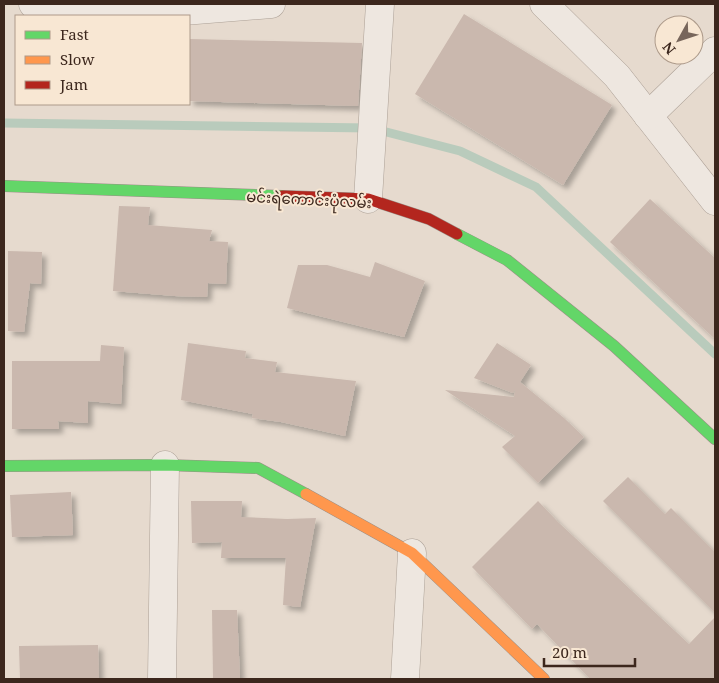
<svg xmlns="http://www.w3.org/2000/svg" width="719" height="683" font-family="'Noto Serif','Noto Sans Myanmar',serif">
  <style>
    .lines { fill: none; stroke-linecap: round; stroke-linejoin: round }
    .stream { stroke: #b9cbbc; stroke-width: 9 }
    .building { fill: #cab8ae; filter: url(#shadow) }
    .street-casing { stroke: #aca096; stroke-width: 29 }
    .fast-casing { stroke: #9b8f87; stroke-width: 12 }
    .slow-casing { stroke: #9b8f87; stroke-width: 12 }
    .jam-casing { stroke: #9b8f87; stroke-width: 12 }
    .street { stroke: #eee7e0; stroke-width: 28 }
    .fast { stroke: #63d668; stroke-width: 11 }
    .slow { stroke: #ff974d; stroke-width: 11 }
    .jam { stroke: #b3261e; stroke-width: 11 }
    .labels { text-anchor: middle; dominant-baseline: central; stroke-width: 4; stroke-linejoin: round; paint-order: stroke }
    .street-label { font-size: 15px; fill: #3c271d; stroke: #f8e7d3 }
  </style>
  <defs>
    <filter id="shadow"><feDropShadow dx="4.5" dy="4.5" stdDeviation="2.5" flood-color="#0004"/></filter>
  </defs>
  <rect width="100%" height="100%" fill="#e6dace"/>
  <g class="lines">
    <polyline class="stream" points="4,123 371,128 460,151 536,187 715,354"/>
  </g>
  <g class="building">
    <polygon points="464,14 612,105 563,185 415,94"/>
    <polygon points="189,39 362,43 358,106 189,101"/>
    <polygon points="650,199 715,258 715,339 610,242"/>
    <polygon points="119,206 150,207 148,225 212,230 209,241 228,242 226,284 208,283 207,297 175,296 113,291"/>
    <polygon points="8,251 42,252 41,284 30,283 24,332 8,331"/>
    <polygon points="375,262 425,281 404,337 287,308 298,265 327,265 370,277"/>
    <polygon points="188,343 246,351 245,358 277,362 275,372 356,381 345,436 281,422 252,418 253,414 181,400"/>
    <polygon points="497,343 531,365 520,382 564,418 584,437 538,483 502,447 515,436 445,390 514,397 515,390 513,393 474,378"/>
    <polygon points="101,345 124,347 121,404 88,401 88,423 58,421 59,429 12,429 12,361 100,361"/>
    <polygon points="628,477 665,514 671,508 715,552 715,613 603,501"/>
    <polygon points="71,492 73,535 12,537 10,495"/>
    <polygon points="191,501 242,501 241,517 287,519 316,518 300,607 283,605 286,558 221,558 222,542 192,543"/>
    <polygon points="538,501 558,522 689,644 715,617 715,679 590,679 537,624 532,629 472,567"/>
    <polygon points="212,610 237,610 240,679 213,679"/>
    <polygon points="98,645 99,679 20,679 19,646"/>
  </g>
  <g class="lines">
    <g class="street-casing">
      <g id="street">
        <polyline points="33,4 171,12 271,4"/>
        <polyline points="544,4 617,76 715,201"/>
        <polyline points="648,116 715,51"/>
        <polyline points="368,199 380,4"/>
        <polyline points="162,679 165,465"/>
        <polyline points="405,679 412,553"/>
      </g>
    </g>
    <g class="fast-casing">
      <g id="fast">
        <polyline points="4,186 282,196"/>
        <polyline points="457,234 507,260 614,346 715,439"/>
        <polyline points="4,466 165,465 258,468 306,494"/>
      </g>
    </g>
    <g class="slow-casing">
      <polyline id="slow" points="306,494 412,553 544,679"/>
    </g>
    <g class="jam-casing">
      <polyline id="jam" points="282,196 368,199 429,219 457,234"/>
    </g>
    <use href="#street" class="street"/>
    <use href="#fast" class="fast"/>
    <use href="#slow" class="slow"/>
    <use href="#jam" class="jam"/>
  </g>
  <g class="labels">
    <g class="street-label">
      <text transform="translate(309 199) rotate(3)">မင်းရဲကောင်းပုံလမ်း</text>
    </g>
  </g>
  <rect width="719" height="683" fill="none" stroke="#3c271d" stroke-width="10"/>
  <rect x="15" y="15" width="175" height="90" fill="#f8e7d3" stroke="#ad9a8a"/>
  <rect x="25" y="31" width="25" height="8" fill="#63d668" stroke="#ad9a8a"/>
  <text x="60" y="40" font-size="15" fill="#3c271d">Fast</text>
  <rect x="25" y="56" width="25" height="8" fill="#ff974d" stroke="#ad9a8a"/>
  <text x="60" y="65" font-size="15" fill="#3c271d">Slow</text>
  <rect x="25" y="81" width="25" height="8" fill="#b3261e" stroke="#ad9a8a"/>
  <text x="60" y="90" font-size="15" fill="#3c271d">Jam</text>
  <g transform="translate(679 40) rotate(230)"><circle r="24" fill="#f8e7d3" stroke="#ad9a8a"/>
  <path d="M0-4L9 19L0 12L-9 19Z" fill="#78665b"/>
  <text y="-8" font-size="14" font-weight="bold" text-anchor="middle" fill="#3c271d">N</text>
  </g>
  <path d="M544 658v8h91v-8" fill="none" stroke="#3c271d" stroke-width="2.5"/>
  <text x="552" y="658" font-size="15" fill="#3c271d" stroke="#f8e7d3" stroke-width="4" paint-order="stroke">20 m</text>
</svg>
